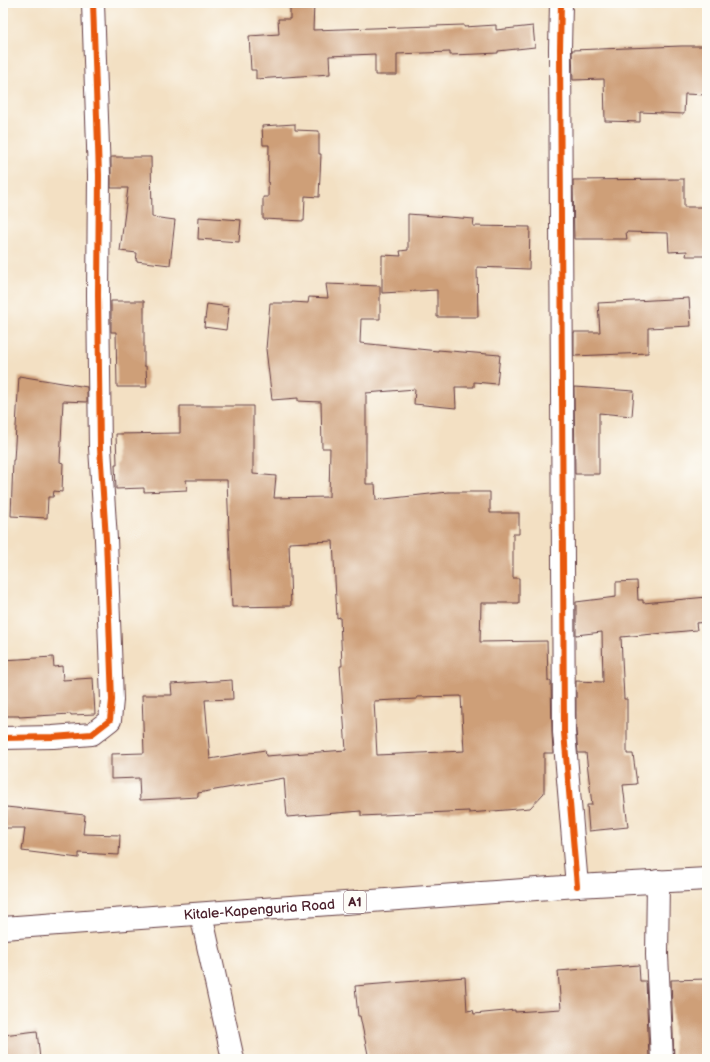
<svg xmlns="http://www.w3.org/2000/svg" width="710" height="1062" font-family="'Balsamiq Sans',sans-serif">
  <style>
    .building { fill: #ce9f78; fill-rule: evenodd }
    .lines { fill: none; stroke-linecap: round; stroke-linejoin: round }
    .minor-casing { stroke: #633c42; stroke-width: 24 }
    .highway-casing { stroke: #633c42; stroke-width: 24 }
    .minor { stroke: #fff; stroke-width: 22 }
    .highway { stroke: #fff; stroke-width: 22 }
    .cycleway-casing { stroke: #fdfcf7; stroke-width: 8 }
    .cycleway { stroke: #e8590c; stroke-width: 6 }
    .labels { text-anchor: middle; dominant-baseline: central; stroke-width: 3.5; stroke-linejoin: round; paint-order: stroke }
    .shield { fill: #fdfcf7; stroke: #806168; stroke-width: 1 }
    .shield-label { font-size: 13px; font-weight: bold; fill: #4a1f2b }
    .street-label { font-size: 14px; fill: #4a1f2b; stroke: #fdfcf7 }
  </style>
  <rect width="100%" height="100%" fill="#fdfcf7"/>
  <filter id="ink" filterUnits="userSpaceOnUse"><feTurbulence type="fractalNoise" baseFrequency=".025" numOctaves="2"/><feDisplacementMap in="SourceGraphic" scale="8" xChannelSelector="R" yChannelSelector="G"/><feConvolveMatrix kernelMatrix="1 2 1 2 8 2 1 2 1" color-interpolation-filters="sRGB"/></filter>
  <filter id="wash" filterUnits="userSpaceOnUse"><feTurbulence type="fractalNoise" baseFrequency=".012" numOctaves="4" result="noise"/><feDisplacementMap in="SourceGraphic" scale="16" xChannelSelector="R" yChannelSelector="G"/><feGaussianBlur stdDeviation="0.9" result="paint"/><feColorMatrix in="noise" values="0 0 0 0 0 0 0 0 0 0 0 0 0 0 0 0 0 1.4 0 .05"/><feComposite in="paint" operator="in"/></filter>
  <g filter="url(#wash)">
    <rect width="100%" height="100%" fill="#f3e0c3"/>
    <g id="blocks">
      <g class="building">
        <polygon points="290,3 314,3 313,30 464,25 464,27 496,25 496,30 533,26 535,47 498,51 498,53 478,54 450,55 450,52 397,54 397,75 375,75 375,54 329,56 330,74 256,79 256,70 251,70 249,36 279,34 278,19 290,19"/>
        <polygon points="682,46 707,46 707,95 685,94 684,114 640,112 640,122 605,121 604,79 573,80 572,50"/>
        <polygon points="295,124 295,130 319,131 319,154 321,154 319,197 305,196 304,221 263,219 263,197 268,197 269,145 263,145 262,126"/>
        <polygon points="111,157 151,157 152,217 175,220 170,265 136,261 137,253 120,251 128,188 111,188"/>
        <polygon points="684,179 684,207 707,207 707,238 706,238 705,256 686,256 687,251 669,252 668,233 626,232 627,239 574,239 573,180"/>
        <polygon points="408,214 474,219 473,226 530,227 529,269 477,267 478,317 437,317 437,290 382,293 382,255 401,256 400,251 408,250"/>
        <polygon points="199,217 241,220 239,242 198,239"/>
        <path d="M326 284 380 286V319H361L360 343 438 351V350L500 355 497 384 474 382V387H455L456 408 414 404 415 389 366 393V484H375L376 500 448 492H490V513H519V534H513V578H519V603H481L480 642 547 641 548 681H551L552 732 553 753H544V793L530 808 469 813V811L361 816V811L287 817 284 778 198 793V797L140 800 139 778 111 779V754L144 753 142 695H172L171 684 232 680 233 699 205 700 210 759 265 750 266 756 346 750 340 666H342L340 617 337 618 333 541 289 543 291 606 232 607 227 480H186L187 490 144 492V488L116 489 115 464H117L116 434 180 433V406H253V474L276 476 274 498 329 497 330 448H322L321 402 298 401V398L272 400 266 349 270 303H292V302L308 303 309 297 328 298ZM461 696 464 751 377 755 374 701 417 699V697Z"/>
        <polygon points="689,298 691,326 648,328 648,353 574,356 574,332 600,332 598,303"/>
        <polygon points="111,301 144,301 144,366 146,366 147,387 117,387 116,332 111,332"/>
        <polygon points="207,304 229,307 226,330 204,327"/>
        <polygon points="19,376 87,387 87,402 63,401 60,462 63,463 62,492 54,491 53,497 48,497 47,518 11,516 13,460 14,460"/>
        <polygon points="574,387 634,391 632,416 599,413 599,474 575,474"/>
        <polygon points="637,581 638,600 643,600 643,603 707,597 707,622 696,623 697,630 621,637 624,699 627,699 627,754 633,754 637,784 623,785 628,827 589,831 587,805 592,805 586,753 578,753 576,731 576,681 603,682 602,632 576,635 576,602 616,597 616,582"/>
        <polygon points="53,657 54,667 62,666 63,680 93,678 95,714 71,715 71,714 19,717 19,716 3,716 3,660"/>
        <polygon points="6,807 85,815 83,834 120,835 119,855 79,853 79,858 22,851 25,828 3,828 3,809 6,809"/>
        <polygon points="639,965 640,981 646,981 649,1059 369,1059 360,1016 358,1016 355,986 465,977 467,1011 473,1010 474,1014 515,1010 515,1012 561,1009 558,971"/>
        <polygon points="707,979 707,1059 674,1059 671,980"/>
        <polygon points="37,1031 40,1059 3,1059 3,1035"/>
      </g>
    </g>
  </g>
  <g filter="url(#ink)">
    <use href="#blocks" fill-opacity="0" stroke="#633c42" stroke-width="1"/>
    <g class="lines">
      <g class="minor-casing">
        <g id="minor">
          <polyline points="561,3 560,49 564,732 577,886"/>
          <polyline points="3,738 53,737 92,734 110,720 112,700 106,539 100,448 98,295 99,175 93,3"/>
          <polyline points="658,881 657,955 662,1059"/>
          <polyline points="201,914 233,1059"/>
        </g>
      </g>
      <g class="highway-casing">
        <g id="highway">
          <path id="s1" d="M3 928 577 886 707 879"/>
        </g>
      </g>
      <use href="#minor" class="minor"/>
      <use href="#highway" class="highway"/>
      <g class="cycleway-casing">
        <g id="cycleway">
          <polyline points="561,3 560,49 564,732 577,886"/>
          <polyline points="3,738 53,737 92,734 110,720 112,700 106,539 100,448 98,295 99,175 93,3"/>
        </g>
      </g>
      <use href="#cycleway" class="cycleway"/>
    </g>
  </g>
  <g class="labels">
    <rect class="shield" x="344" y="891" width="22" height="22" rx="3"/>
    <g class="shield-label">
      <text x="355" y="902">A1</text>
    </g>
    <g class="street-label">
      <text stroke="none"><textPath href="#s1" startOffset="257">Kitale-Kapenguria Road</textPath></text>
    </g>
  </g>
  <rect width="710" height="1062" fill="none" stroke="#fdfcf7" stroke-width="16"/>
</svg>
